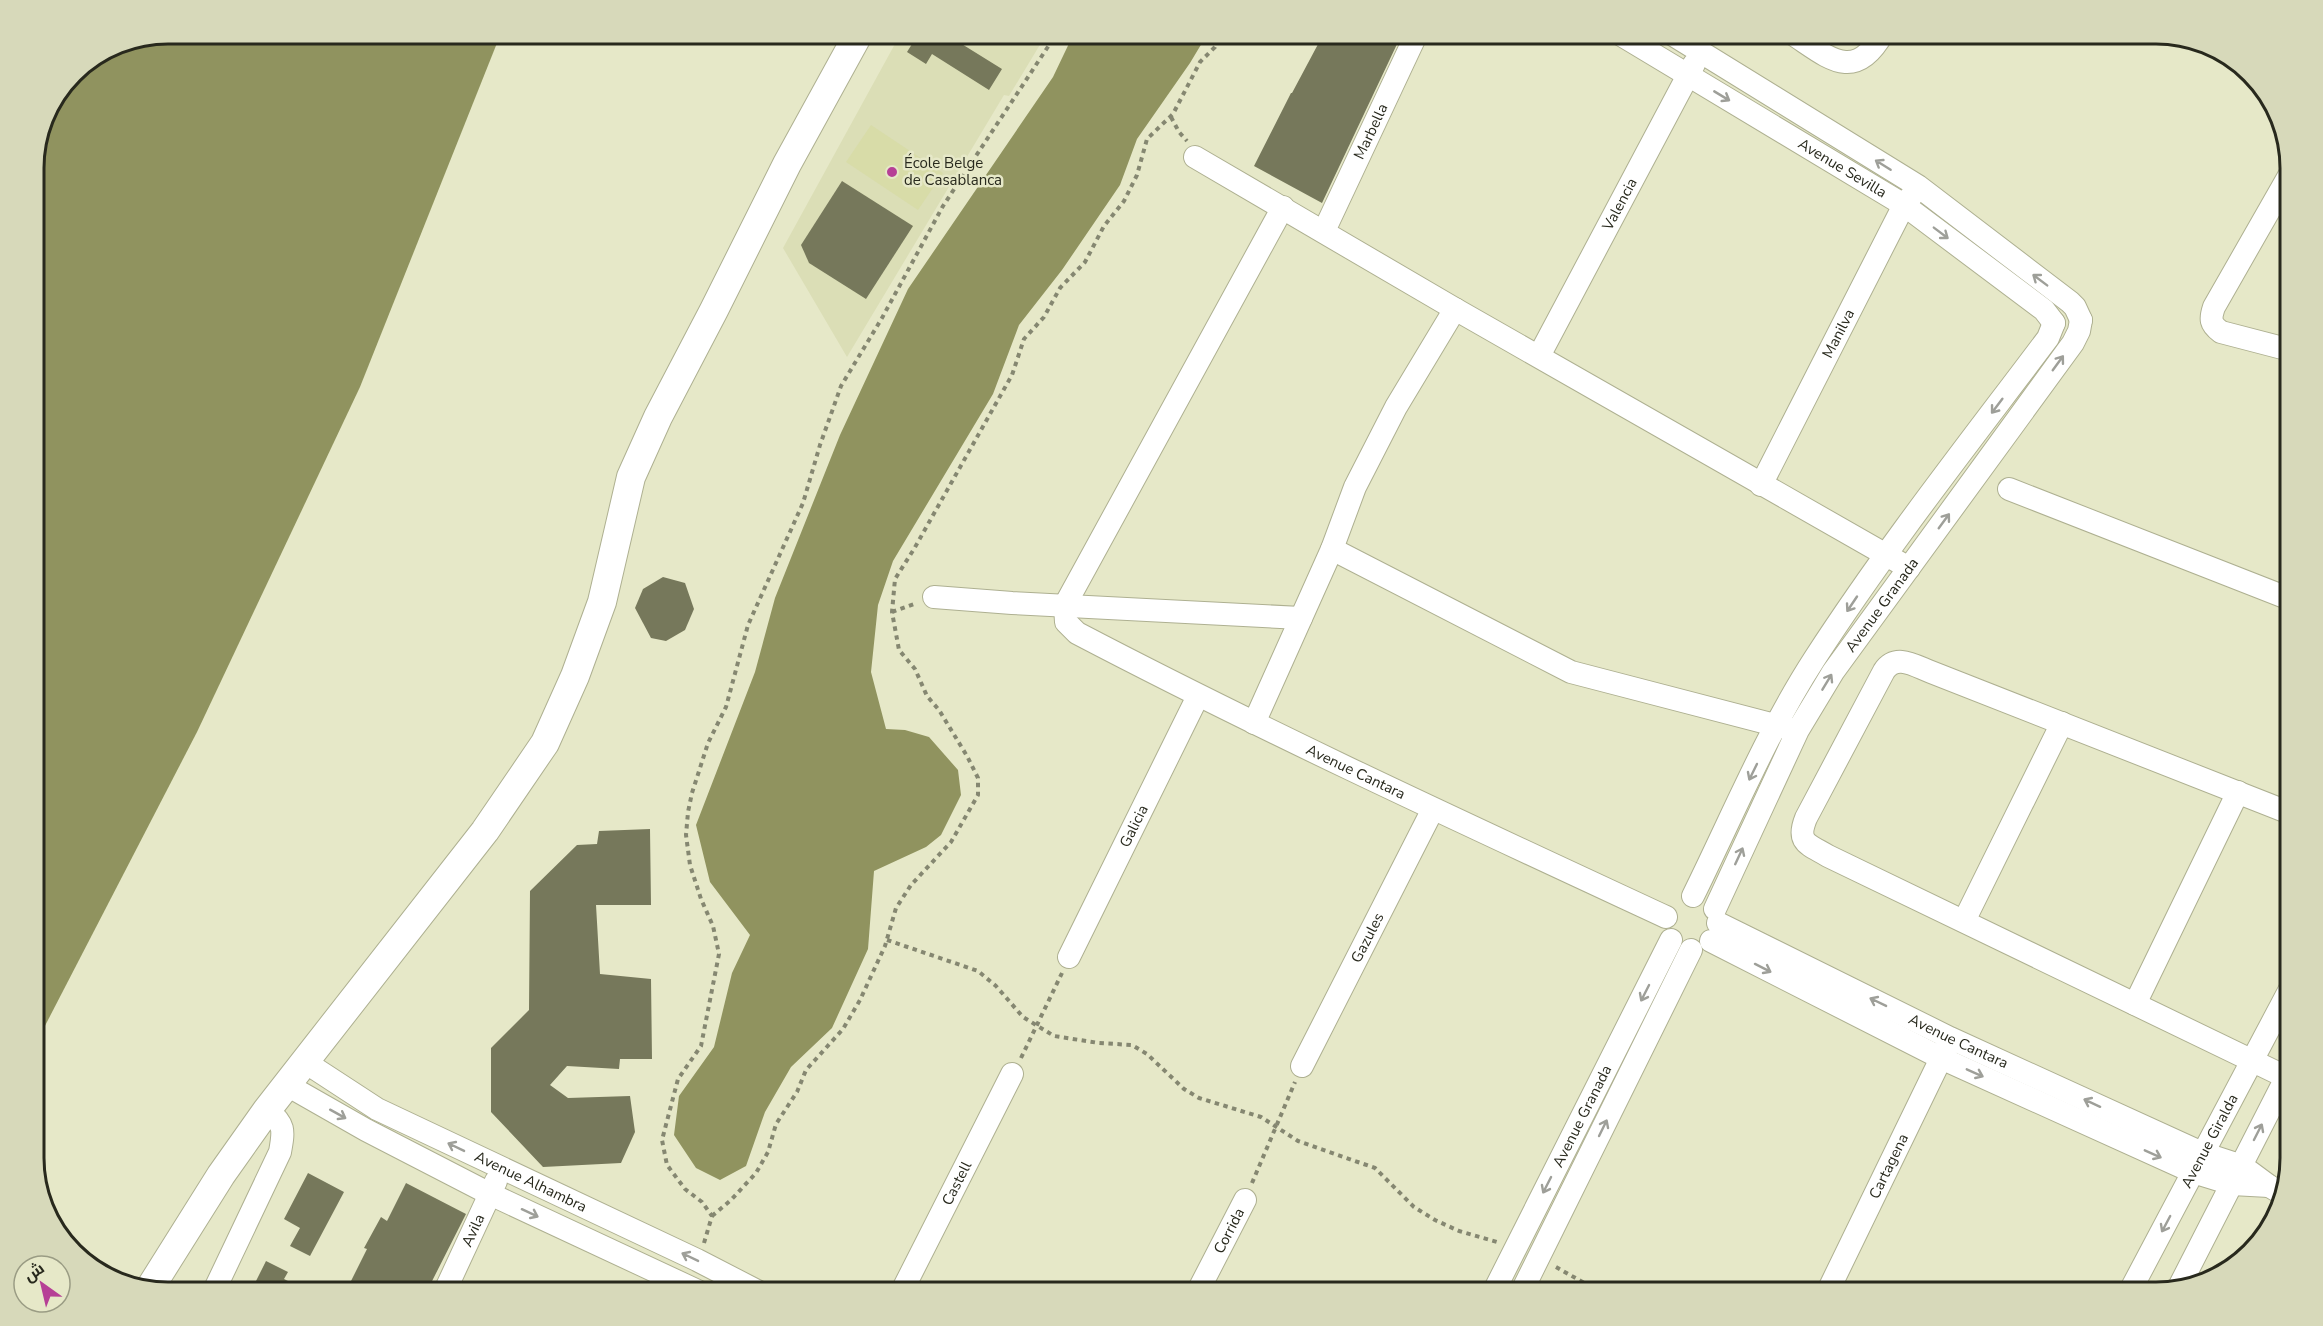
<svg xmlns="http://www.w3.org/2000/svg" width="2323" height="1326" font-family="'Nunito Sans',Cairo,sans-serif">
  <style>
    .built { fill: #dbdeb6 }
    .pitch { fill: #d8dca8 }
    .water { fill: #90935f }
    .building { fill: #76785b }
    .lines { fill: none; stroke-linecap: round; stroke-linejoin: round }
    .minor-casing { stroke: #aeb091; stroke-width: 24 }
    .tertiary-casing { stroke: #aeb091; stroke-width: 30 }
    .path { stroke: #858771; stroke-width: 4; stroke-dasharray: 4.5 4.5; stroke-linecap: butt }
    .minor { stroke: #fff; stroke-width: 22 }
    .tertiary { stroke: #fff; stroke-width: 28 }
    .oneway { stroke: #9e9f99 }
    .poi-dot { fill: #b64096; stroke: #e6e8c8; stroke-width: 2 }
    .labels { text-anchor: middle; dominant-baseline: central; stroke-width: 5; stroke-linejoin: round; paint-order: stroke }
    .street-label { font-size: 15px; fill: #28291d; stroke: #e6e8c8 }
    .poi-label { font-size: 15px; fill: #28291d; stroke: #e6e8c8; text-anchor: start }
    .rim { fill: none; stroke: #28291d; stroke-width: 3 }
  </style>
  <rect width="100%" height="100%" fill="#e6e8c8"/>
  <polygon class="built" points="901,33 1047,33 1009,96 1004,95 847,357 783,248"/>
  <polygon class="pitch" points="871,125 943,173 918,210 846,162"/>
  <g class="water">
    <polygon points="167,33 501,33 360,387 197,732 33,1049 33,159 43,116 73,72 116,43"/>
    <polygon points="1074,33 1208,33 1190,63 1137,139 1120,185 1062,270 1019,325 993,394 893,561 878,605 871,672 886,729 905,730 929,737 958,770 961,795 941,835 926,847 874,871 868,949 832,1028 791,1067 765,1112 746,1166 720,1180 696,1168 674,1135 679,1096 714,1047 732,973 750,935 710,882 696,825 755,672 775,598 840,435 908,289 1053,77"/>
  </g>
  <g class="building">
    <polygon points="919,33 944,33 1002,69 989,90 932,54 926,64 907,52"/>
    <polygon points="1324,33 1378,33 1398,42 1322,203 1254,166 1291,93 1292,93"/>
    <polygon points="842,181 913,226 866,299 809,263 801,245"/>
    <polygon points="663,577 685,583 694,609 685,630 666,641 651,638 635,608 643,589"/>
    <polygon points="650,829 651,905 596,905 600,974 651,979 652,1059 620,1059 619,1069 567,1066 550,1085 568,1098 630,1096 635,1132 621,1163 543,1167 491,1112 491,1048 529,1010 530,891 577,845 597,844 599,831"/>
    <polygon points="308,1173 344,1192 310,1256 290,1246 300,1228 284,1219"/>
    <polygon points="406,1183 466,1214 426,1293 345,1293 367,1249 364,1248 381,1217 387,1221"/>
    <polygon points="266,1261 288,1272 284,1279 312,1293 250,1293"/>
  </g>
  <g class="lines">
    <g class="minor-casing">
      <g id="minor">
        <path id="s1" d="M1618 33 1904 205 2044 310 2054 323"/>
        <polyline points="1670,33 1918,186 2070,302 2075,307 2081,320"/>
        <path d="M1791 33C1827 56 1854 85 1883 33"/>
        <polyline points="1195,157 1455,309 1909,568"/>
        <path d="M2290 174 2214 307C2210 319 2210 324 2221 332L2290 350"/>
        <path id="s2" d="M1324 231 1417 33"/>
        <path id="s3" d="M1539 356 1694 64"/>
        <path id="s4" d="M1761 485 1904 205 1913 194"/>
        <polyline points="2009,489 2290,599"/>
        <polyline points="1332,549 1571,672 1790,729"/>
        <polyline points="934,597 1012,603 1301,618"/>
        <path id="s5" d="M1065 605 1066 622 1077 633C1270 734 1468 825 1666 917"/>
        <polyline points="1065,605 1283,207"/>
        <polyline points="1254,723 1332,549 1355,487 1396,407 1455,309"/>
        <path d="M1693 896C1732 817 1767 732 1815 658 1887 547 1969 443 2048 338L2054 323"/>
        <path id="s6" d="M1715 909 1798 730 1833 672 2073 343 2079 331 2081 320"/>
        <polyline points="1964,921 2062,723"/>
        <path id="s7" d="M1718 923 1950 1038 2202 1153 2242 1166 2269 1186 2281 1193"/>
        <polyline points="1711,941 1941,1058 2193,1172 2232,1184 2269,1186"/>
        <path id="s8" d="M1069 957 1198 696"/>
        <polyline points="2135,1004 2238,792"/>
        <path id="s9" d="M305 1062 377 1109 697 1260 761 1293"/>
        <path id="s10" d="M1302 1066 1433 809"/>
        <path d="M2286 1077 1828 856C1808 844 1796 843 1806 818L1884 671C1896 653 1915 666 1931 672L2290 813"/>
        <polyline points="287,1085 366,1130 490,1194 702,1293"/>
        <polyline points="2179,1287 2290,1070"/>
        <path d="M213 1293 280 1152C284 1130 285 1124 267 1110"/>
        <path id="s11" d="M444 1293 496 1181"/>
        <path id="s12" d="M901 1293 1012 1074"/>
        <path id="s13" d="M1197 1293 1245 1200"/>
        <path id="s14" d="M1493 1293 1671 940"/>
        <polyline points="1521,1293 1691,950"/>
        <path id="s15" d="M1827 1293 1947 1046"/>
        <path id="s16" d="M2129 1293 2290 989"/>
      </g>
    </g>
    <g class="tertiary-casing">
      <polyline id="tertiary" points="150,1288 221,1175 267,1110 485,831 545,743 575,676 602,602 631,477 658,417 714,310 787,164 859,33"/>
    </g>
    <g class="path">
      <polyline points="1171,117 1179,132 1187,141"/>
      <polyline points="892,612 917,603"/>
      <polyline points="887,940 978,971 996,986 1023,1017 1054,1036 1099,1043 1132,1045 1147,1054 1184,1089 1199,1098 1261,1117 1298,1141 1375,1168 1414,1207 1435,1220 1459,1231 1497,1242"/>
      <polyline points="1021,1058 1062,973"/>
      <polyline points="1252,1183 1295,1082"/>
      <polyline points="712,1216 731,1200 756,1173 768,1152 776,1124 797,1092 806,1070 843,1029 860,1000 885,946 896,908 911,885 951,842 978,795 978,778 967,756 939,710 927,696 915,669 899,650 892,612 895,579 914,549 1012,375 1024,339 1044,317 1060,288 1085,262 1104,226 1124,201 1137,175 1147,139 1173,114 1200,62 1215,47 1222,33"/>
      <polyline points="704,1243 712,1216 702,1202 685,1189 667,1165 662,1140 678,1079 701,1046 719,954 713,926 701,899 690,865 686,835 688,812 692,793 708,743 726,707 748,625 803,503 820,445 841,386 882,318 943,206 1057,33"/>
      <polyline points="1556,1267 1586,1284 1613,1293"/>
    </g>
    <use href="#minor" class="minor"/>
    <use href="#tertiary" class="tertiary"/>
  </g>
  <defs><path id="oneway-shaft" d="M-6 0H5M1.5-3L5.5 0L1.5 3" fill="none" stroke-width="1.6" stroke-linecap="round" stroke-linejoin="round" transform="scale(1.5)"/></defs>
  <g class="oneway">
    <use href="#oneway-shaft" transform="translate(1722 96) rotate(31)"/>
    <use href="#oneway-shaft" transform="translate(1883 165) rotate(-148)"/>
    <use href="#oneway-shaft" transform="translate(1941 233) rotate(37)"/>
    <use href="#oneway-shaft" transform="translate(2040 280) rotate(-143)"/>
    <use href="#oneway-shaft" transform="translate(2058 363) rotate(-54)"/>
    <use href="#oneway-shaft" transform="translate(1997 406) rotate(127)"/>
    <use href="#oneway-shaft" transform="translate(1944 521) rotate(-54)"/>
    <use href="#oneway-shaft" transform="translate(1852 604) rotate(124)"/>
    <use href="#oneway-shaft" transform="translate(1827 682) rotate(-59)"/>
    <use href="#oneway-shaft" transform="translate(1753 772) rotate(116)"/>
    <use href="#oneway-shaft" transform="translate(1739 856) rotate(-65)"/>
    <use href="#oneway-shaft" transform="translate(1763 968) rotate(27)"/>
    <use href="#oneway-shaft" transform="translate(1645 993) rotate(117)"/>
    <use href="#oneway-shaft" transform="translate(1878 1002) rotate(-154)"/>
    <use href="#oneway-shaft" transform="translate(1975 1073) rotate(24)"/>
    <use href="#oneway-shaft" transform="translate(2092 1103) rotate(-155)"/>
    <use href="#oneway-shaft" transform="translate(338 1114) rotate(29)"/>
    <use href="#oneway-shaft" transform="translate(1603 1128) rotate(-64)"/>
    <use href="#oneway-shaft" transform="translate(2258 1132) rotate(-63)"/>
    <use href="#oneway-shaft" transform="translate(456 1147) rotate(-154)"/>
    <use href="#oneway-shaft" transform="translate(2153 1154) rotate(24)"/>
    <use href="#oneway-shaft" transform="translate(1547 1185) rotate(117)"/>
    <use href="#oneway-shaft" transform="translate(530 1213) rotate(25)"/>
    <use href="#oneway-shaft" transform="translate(2166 1224) rotate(118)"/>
    <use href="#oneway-shaft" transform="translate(690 1257) rotate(-154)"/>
  </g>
  <circle class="poi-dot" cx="892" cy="172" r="6"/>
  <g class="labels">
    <g class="street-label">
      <text stroke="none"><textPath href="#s2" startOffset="110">Marbella</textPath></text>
      <text stroke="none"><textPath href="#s1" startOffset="262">Avenue Sevilla</textPath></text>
      <text stroke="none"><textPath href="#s3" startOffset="172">Valencia</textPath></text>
      <text stroke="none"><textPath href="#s4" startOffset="170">Manilva</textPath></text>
      <text stroke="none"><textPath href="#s6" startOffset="348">Avenue Granada</textPath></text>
      <text stroke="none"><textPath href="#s5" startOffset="344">Avenue Cantara</textPath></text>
      <text stroke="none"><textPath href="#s8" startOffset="146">Galicia</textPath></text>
      <text stroke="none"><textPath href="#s10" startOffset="144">Gazules</textPath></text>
      <text stroke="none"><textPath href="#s7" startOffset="268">Avenue Cantara</textPath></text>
      <text stroke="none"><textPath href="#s14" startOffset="198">Avenue Granada</textPath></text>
      <text stroke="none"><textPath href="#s16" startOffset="172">Avenue Giralda</textPath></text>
      <text stroke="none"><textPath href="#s15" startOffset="141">Cartagena</textPath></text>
      <text stroke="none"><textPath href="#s9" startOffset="256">Avenue Alhambra</textPath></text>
      <text stroke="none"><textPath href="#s12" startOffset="123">Castell</textPath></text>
      <text stroke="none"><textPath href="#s13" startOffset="70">Corrida</textPath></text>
      <text stroke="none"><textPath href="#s11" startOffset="69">Avila</textPath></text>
    </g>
    <g class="poi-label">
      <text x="904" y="163">École Belge<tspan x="904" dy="17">de Casablanca</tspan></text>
    </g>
  </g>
  <path d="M0 0H2323V1326H0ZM168 44H2156A124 124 0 0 1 2280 168V1158A124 124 0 0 1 2156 1282H168A124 124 0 0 1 44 1158V168A124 124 0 0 1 168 44Z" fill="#d7d9ba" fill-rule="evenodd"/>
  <path class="rim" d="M168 44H2156A124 124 0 0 1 2280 168V1158A124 124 0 0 1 2156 1282H168A124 124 0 0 1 44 1158V168A124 124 0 0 1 168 44Z"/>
  <g transform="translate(42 1284) rotate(326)"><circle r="28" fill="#e6e8c8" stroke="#9a9c84" stroke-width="1.5"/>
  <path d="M0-4.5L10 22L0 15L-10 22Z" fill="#b64096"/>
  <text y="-9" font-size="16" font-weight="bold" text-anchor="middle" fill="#28291d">ش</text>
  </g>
</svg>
